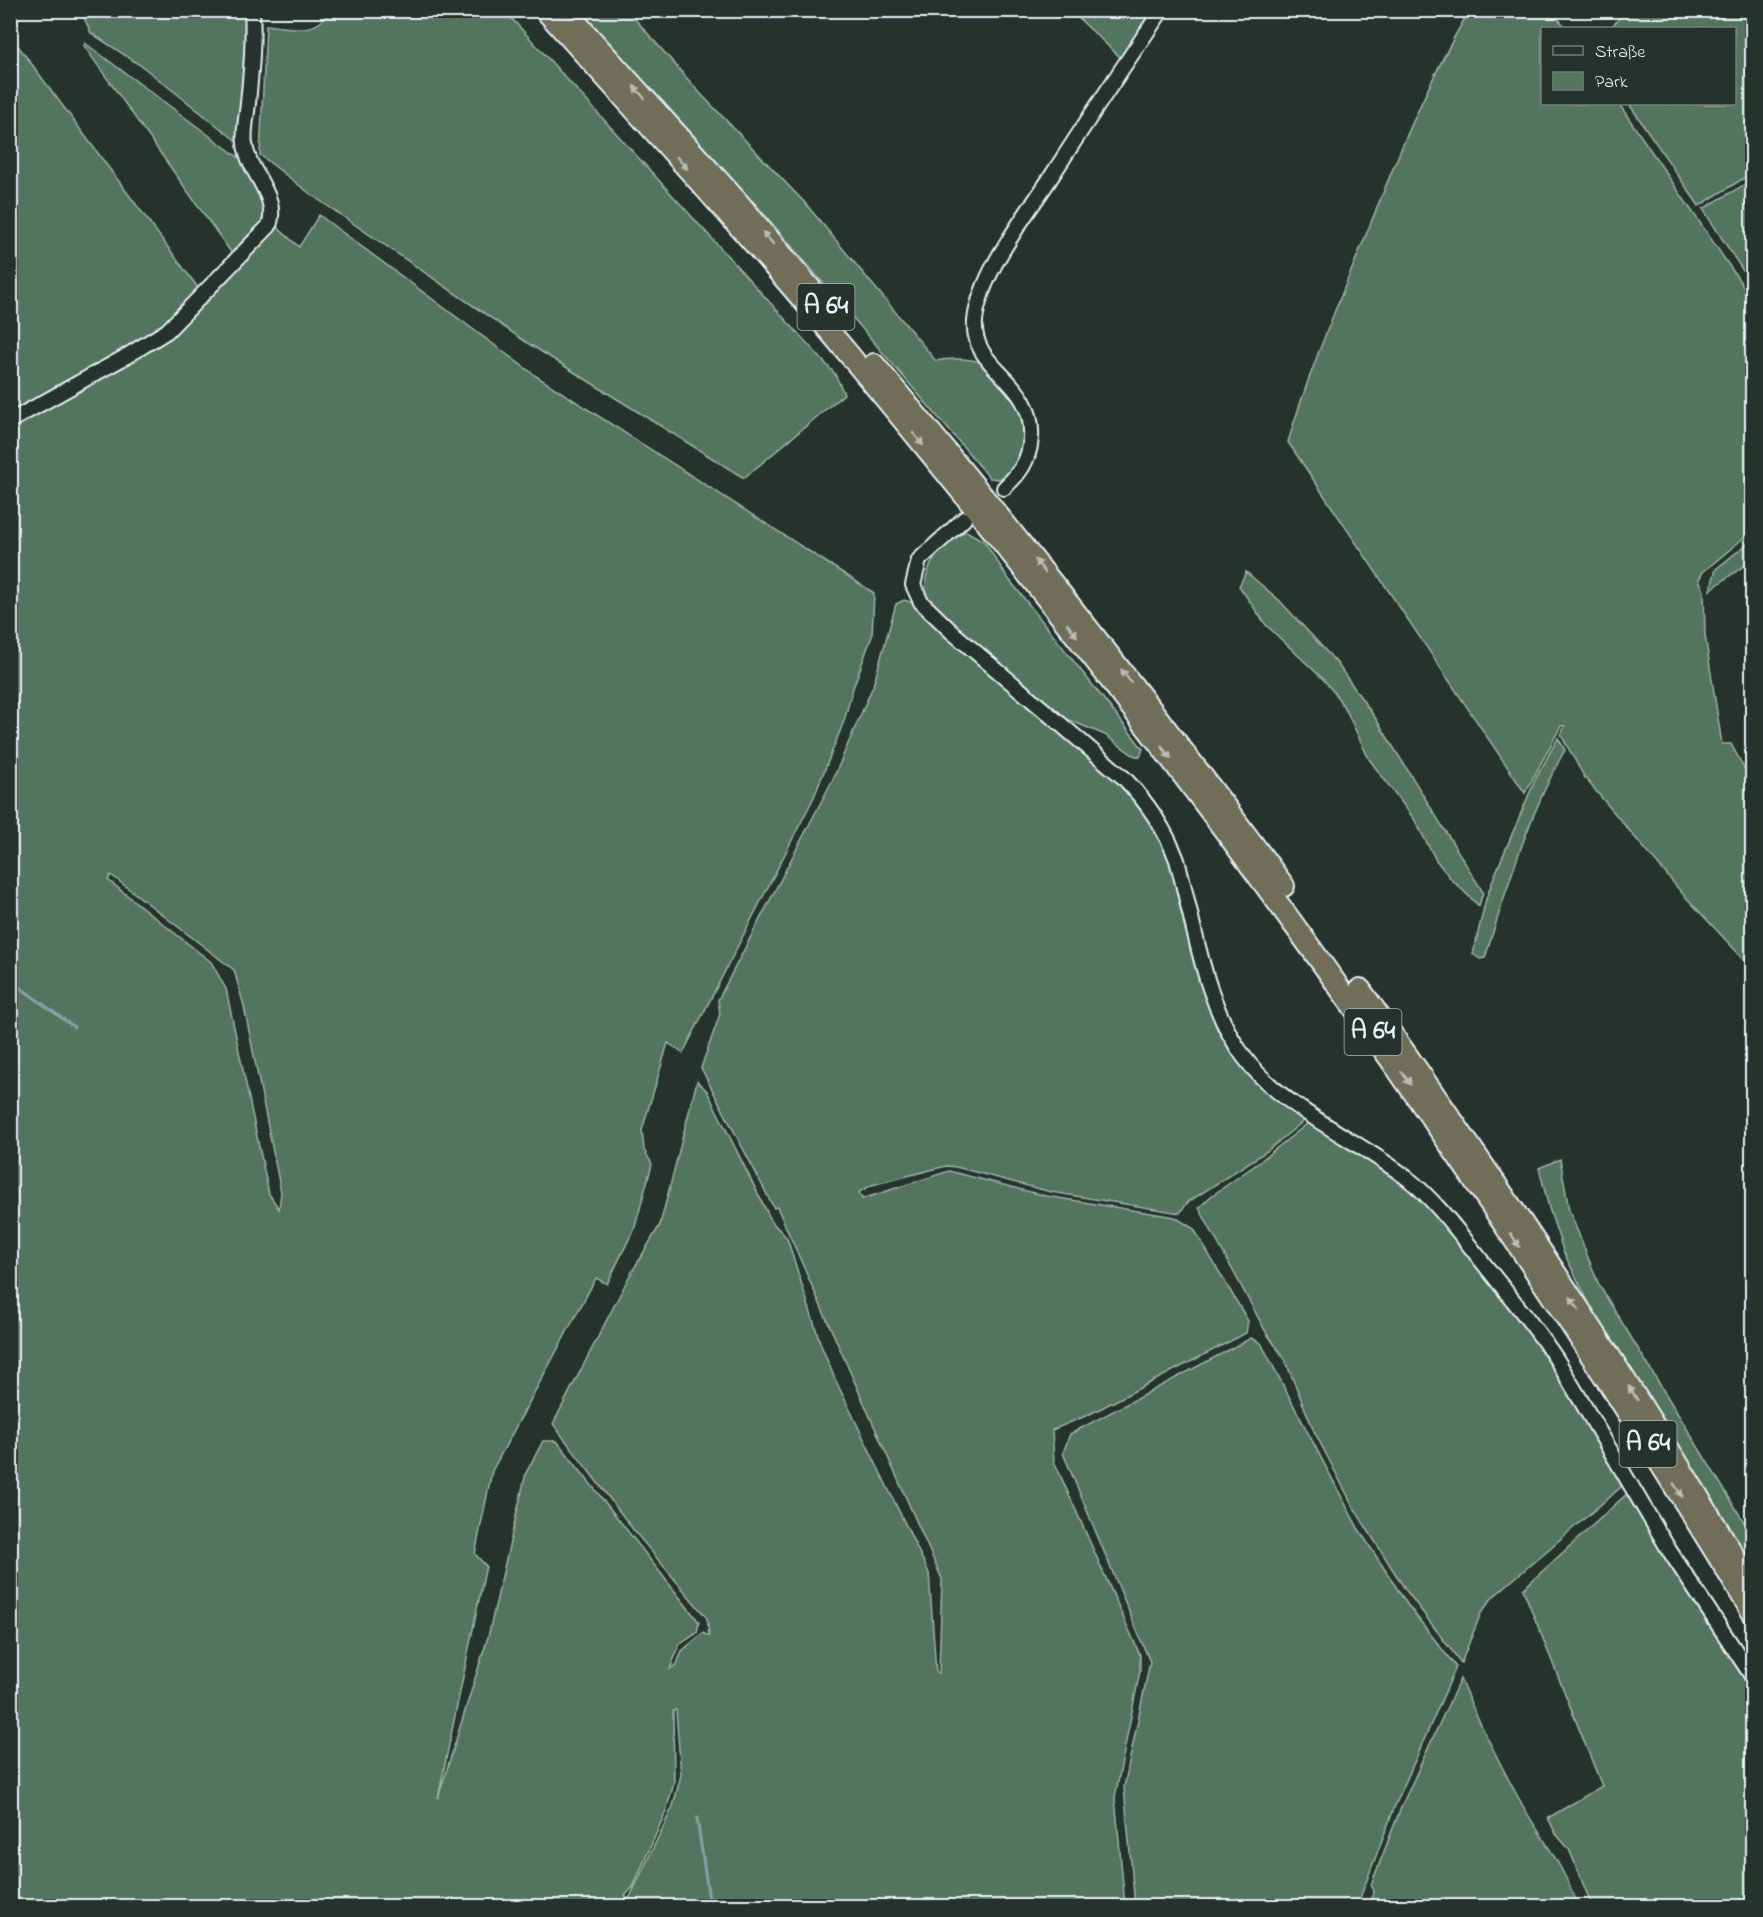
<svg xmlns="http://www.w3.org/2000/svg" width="1763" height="1917" font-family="'Indie Flower',sans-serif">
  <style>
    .green { fill: #53745e; stroke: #9eb2ab; stroke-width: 1.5; fill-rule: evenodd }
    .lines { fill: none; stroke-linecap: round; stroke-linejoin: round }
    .stream { stroke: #899fa6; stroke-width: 3 }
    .minor-casing { stroke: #e8f1f8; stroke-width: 18 }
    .highway-casing { stroke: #e8f1f8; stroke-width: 24 }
    .minor { stroke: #26332d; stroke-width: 14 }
    .highway { stroke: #706e59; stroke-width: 20 }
    .oneway { fill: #b8bdb8 }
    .labels { text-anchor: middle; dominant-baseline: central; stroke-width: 4.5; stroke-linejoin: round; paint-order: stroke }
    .shield { fill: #26332d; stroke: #aeb8bb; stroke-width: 1.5 }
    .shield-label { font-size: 26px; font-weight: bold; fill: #e8f1f8 }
  </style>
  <rect width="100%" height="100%" fill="#26332d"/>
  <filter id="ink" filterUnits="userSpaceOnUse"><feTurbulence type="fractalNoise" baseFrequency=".0167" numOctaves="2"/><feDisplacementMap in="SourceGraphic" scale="12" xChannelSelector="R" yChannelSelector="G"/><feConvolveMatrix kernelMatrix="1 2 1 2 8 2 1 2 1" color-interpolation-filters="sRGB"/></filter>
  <g filter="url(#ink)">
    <g class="green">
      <polygon points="1627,10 1752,11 1752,173 1699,206 1629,104 1734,104 1734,28 1610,28"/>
      <polygon points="81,11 244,11 247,31 238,142 143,67 91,33"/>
      <path d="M329 11H505L835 374 844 394 744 478 529 344 313 196 260 155 266 25C290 27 317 36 329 11Z"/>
      <path d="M580 11H628L700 93 805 203 936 361C947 358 972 358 982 363 1007 378 1027 413 1026 442 1025 450 1020 460 1017 468L999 479 990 478 753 201 748 200 697 139Z"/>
      <polygon points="1071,11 1156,11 1122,59"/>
      <path d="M1469 11H1552L1566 28H1542V104H1619L1752 299V531L1703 572 1699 579 1704 591 1705 635 1722 744H1731L1752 783V968L1682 893 1585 778 1561 735 1565 726H1561L1525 793 1288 442C1308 374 1336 308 1363 242 1396 161 1425 86 1469 11Z"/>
      <polygon points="10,35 199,289 167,327 10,415"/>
      <polygon points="85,43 246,163 266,201 265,224 233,255 84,46"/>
      <polygon points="1752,180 1752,285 1703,209"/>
      <path d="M319 215 536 376 874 593 872 636 853 688 844 721 814 797 683 1053 668 1043 642 1130 644 1150 652 1164 635 1227 607 1284 596 1278 492 1471 475 1554 486 1566 438 1798 488 1637 526 1473 543 1441H557L699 1622 697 1633 680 1644 670 1669 677 1664 682 1651 703 1633 709 1636 707 1618 635 1532 553 1424 630 1275 660 1225 697 1081 707 1091 772 1222 787 1238 821 1345 835 1379 929 1573 936 1672 939 1673 942 1579 777 1207 774 1208 701 1068 720 1014 718 1000 833 779 873 686 896 604 904 600 913 603 1137 799 1170 856 1217 1029 1256 1084 1258 1079 1306 1119 1267 1151 1188 1202 1180 1213 1051 1192 956 1167 946 1166 872 1185 859 1192 862 1199 949 1171 1046 1196 1175 1217 1194 1229 1248 1321 1246 1333 1088 1415 1052 1430 1054 1461 1140 1655V1671L1115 1797 1125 1906H11L10 427 169 338 276 226 299 247ZM111 875 234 970 244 1006 281 1192 279 1209 269 1194 226 989 211 962 108 880ZM676 1710 681 1775 673 1806 629 1899 625 1896 633 1887 666 1811 674 1783 673 1711Z"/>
      <path d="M966 531 984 541 1008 578 1143 749 1140 757 1133 755 1105 735 1057 715 933 611C913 577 936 548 966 531Z"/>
      <polygon points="1752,540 1752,560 1710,590 1716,569"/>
      <polygon points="1246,572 1279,600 1336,662 1376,719 1483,892 1479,906 1451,879 1436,860 1414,819 1369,759 1347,712 1336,695 1323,679 1266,625 1239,586"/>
      <path d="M1558 738 1565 750C1528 815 1507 888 1485 958L1480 959 1473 954 1486 899 1494 877 1535 780Z"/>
      <polygon points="1317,1123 1423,1200 1466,1251 1551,1362 1623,1481 1621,1487 1493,1597 1481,1613 1461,1663 1405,1589 1354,1508 1314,1431 1285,1360 1266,1332 1199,1208 1210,1197 1254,1166 1307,1124"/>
      <polygon points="1560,1159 1569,1210 1599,1285 1752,1535 1752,1566 1589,1303 1564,1253 1549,1208 1539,1168"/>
      <polygon points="1251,1338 1261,1343 1358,1528 1407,1604 1456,1667 1395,1806 1357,1906 1135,1906 1124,1787 1150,1662 1063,1453 1070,1434"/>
      <polygon points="1628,1493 1752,1686 1752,1906 1592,1906 1569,1849 1556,1834 1548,1818 1602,1786 1523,1589"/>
      <path d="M1460 1679C1479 1722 1500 1765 1523 1806 1543 1841 1565 1867 1577 1906H1369L1374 1891 1371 1885 1402 1805Z"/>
    </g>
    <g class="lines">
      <g class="stream">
        <polyline points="10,980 74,1027"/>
        <polyline points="697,1818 710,1906"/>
      </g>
      <g class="minor-casing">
        <g id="minor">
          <path d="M10 421 125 357 167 331 269 226C280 196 248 173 245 144 243 131 247 116 248 103 251 72 254 42 252 10"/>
          <path d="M1004 488C1020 473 1029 461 1031 438 1035 378 971 372 975 321 980 273 1025 217 1051 177 1087 121 1124 65 1162 10"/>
          <path d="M964 519 919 560 913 585 921 602 952 632 1124 778C1148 803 1165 828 1177 860 1195 925 1203 1001 1244 1057 1280 1107 1358 1140 1407 1178 1434 1199 1456 1229 1477 1255 1504 1290 1533 1323 1557 1360L1669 1550 1752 1676"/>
        </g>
      </g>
      <g class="highway-casing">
        <g id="highway">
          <path d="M545 10C646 123 749 235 846 351 1178 749 1483 1168 1752 1612"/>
          <polyline points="565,10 738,202 834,316"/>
          <path d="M874 364C1016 534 1153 707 1284 886"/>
          <path d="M1360 989C1498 1182 1631 1381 1752 1586"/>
        </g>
      </g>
      <use href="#minor" class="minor"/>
      <use href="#highway" class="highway"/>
    </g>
    <defs><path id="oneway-solid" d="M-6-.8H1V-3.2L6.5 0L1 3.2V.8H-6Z" transform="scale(1.5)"/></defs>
    <g class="oneway">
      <use href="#oneway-solid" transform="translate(639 92) rotate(-132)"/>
      <use href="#oneway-solid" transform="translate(682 163) rotate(48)"/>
      <use href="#oneway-solid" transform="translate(768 238) rotate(-130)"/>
      <use href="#oneway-solid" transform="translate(918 439) rotate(51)"/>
      <use href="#oneway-solid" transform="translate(1040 566) rotate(-128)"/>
      <use href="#oneway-solid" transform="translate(1072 630) rotate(52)"/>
      <use href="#oneway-solid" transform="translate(1126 676) rotate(-128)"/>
      <use href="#oneway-solid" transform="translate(1166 752) rotate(53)"/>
      <use href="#oneway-solid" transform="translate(1406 1078) rotate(55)"/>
      <use href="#oneway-solid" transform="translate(1515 1240) rotate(57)"/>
      <use href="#oneway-solid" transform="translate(1575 1304) rotate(-124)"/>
      <use href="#oneway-solid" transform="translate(1633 1393) rotate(-123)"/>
      <use href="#oneway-solid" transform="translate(1678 1490) rotate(57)"/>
    </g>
  </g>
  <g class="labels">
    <g class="shield">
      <rect x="797.5" y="284" width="57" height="46" rx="4.5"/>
      <rect x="1344.5" y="1009" width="57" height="46" rx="4.5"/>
      <rect x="1619.5" y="1421" width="57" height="46" rx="4.5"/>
    </g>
    <g class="shield-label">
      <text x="826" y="307">A 64</text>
      <text x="1373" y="1032">A 64</text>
      <text x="1648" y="1444">A 64</text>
    </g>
  </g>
  <rect width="1763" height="1917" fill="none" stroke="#26332d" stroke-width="36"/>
  <rect x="18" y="18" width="1727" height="1881" fill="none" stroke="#e8f1f8" stroke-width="2" filter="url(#ink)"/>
  <rect x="1541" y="27" width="195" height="78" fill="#26332d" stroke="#747f7e" stroke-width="1.5"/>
  <rect x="1553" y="46" width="30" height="9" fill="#26332d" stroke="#747f7e" stroke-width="1.5"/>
  <text x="1595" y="57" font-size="18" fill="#e8f1f8">Straße</text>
  <rect x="1553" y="72" width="30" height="18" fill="#53745e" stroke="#747f7e" stroke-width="1.5"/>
  <text x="1595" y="87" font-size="18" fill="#e8f1f8">Park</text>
</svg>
